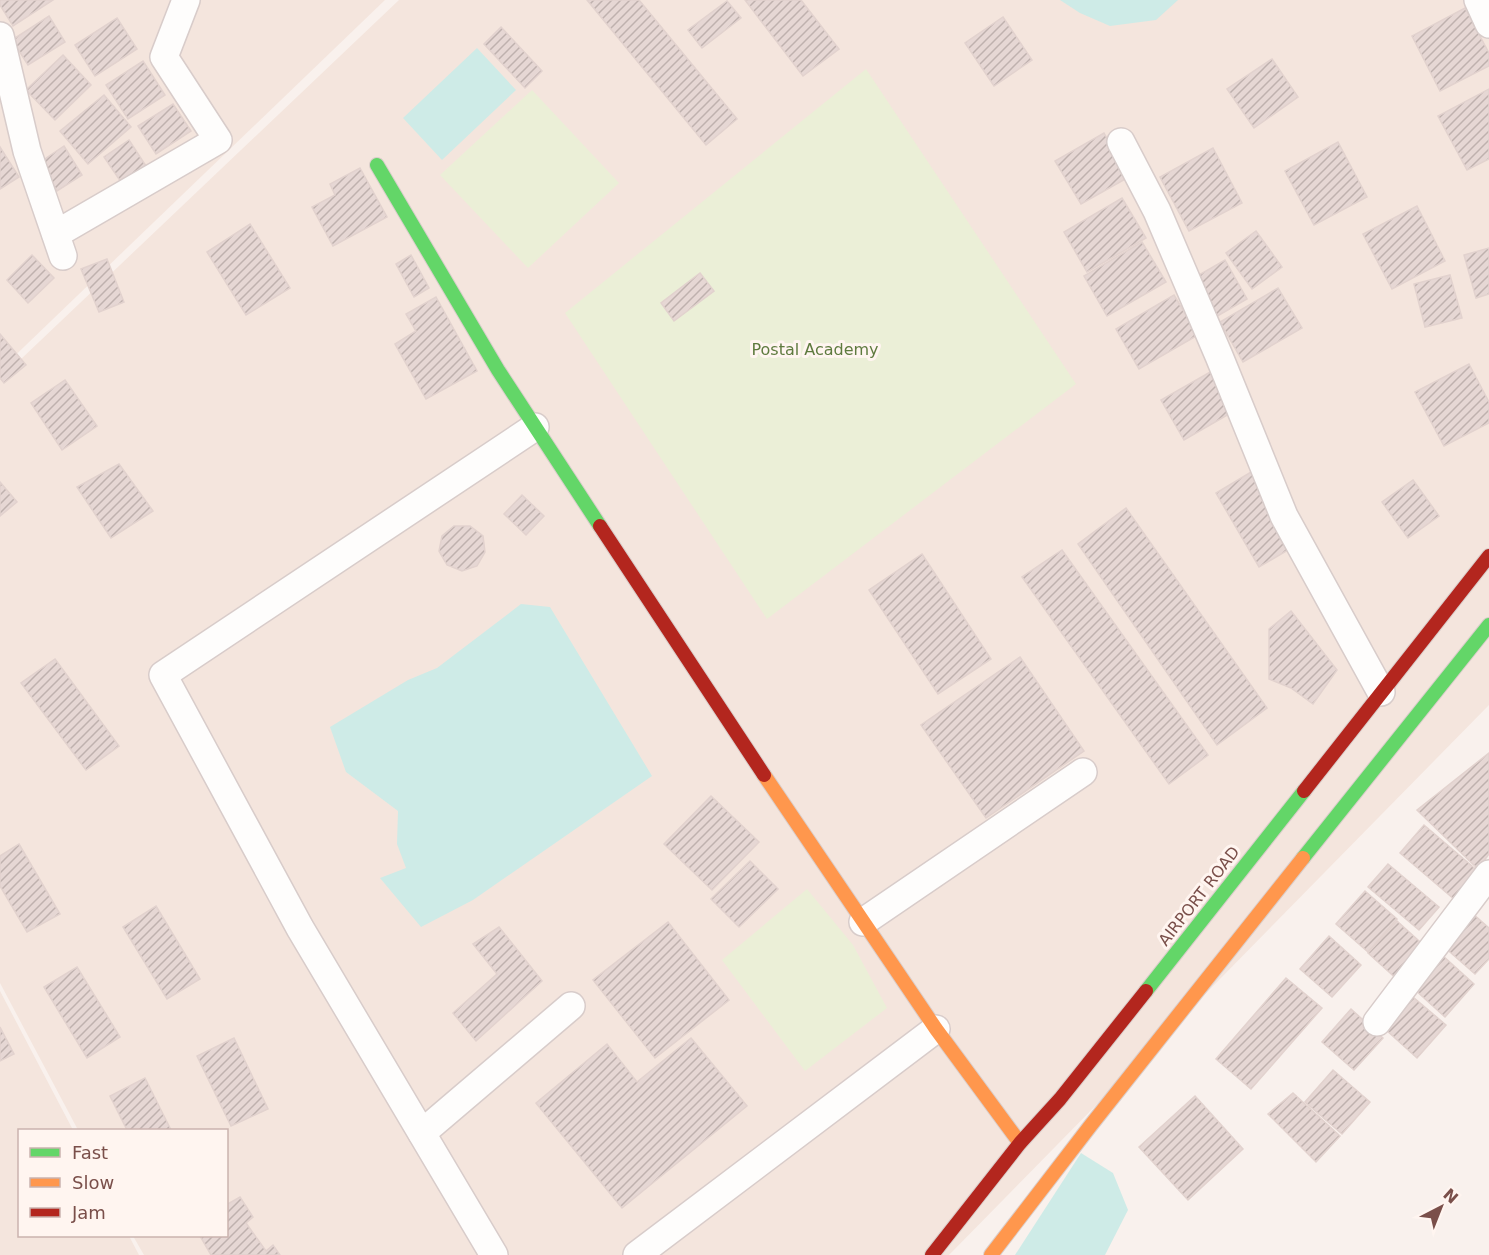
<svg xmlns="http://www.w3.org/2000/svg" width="1489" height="1255" font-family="'DejaVu Sans',sans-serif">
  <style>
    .residential { fill: #f4e5dd }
    .green { fill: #ebefd7 }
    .water { fill: #ceebe7 }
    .building { fill: url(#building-hatch); stroke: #e2d2ce; stroke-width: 1.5 }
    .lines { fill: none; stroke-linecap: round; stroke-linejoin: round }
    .street-casing { stroke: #d8ccca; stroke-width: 30 }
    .fast-casing { stroke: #dacecb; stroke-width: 16 }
    .slow-casing { stroke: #dacecb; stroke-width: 16 }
    .jam-casing { stroke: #dacecb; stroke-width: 16 }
    .street { stroke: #fefdfc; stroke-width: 27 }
    .fast { stroke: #63d668; stroke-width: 14 }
    .slow { stroke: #ff974d; stroke-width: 14 }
    .jam { stroke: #b3261e; stroke-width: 14 }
    .labels { text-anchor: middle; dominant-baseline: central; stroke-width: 6; stroke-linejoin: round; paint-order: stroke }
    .park-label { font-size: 16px; fill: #5e7a3e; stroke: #fff5f0 }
    .street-label { font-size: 16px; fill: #7a4f4a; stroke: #fff5f0 }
  </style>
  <defs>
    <pattern id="building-hatch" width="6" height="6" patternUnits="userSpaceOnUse" patternTransform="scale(1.5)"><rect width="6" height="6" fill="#e6d7d4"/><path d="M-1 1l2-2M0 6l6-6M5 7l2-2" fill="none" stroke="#bfb1ae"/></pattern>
  </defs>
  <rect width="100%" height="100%" fill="#f9f1ed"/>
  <g class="residential">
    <polygon points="0,0 385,0 0,370"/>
    <polygon points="399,0 1489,0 1489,705 949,1255 144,1255 133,1236 226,1236 226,1130 78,1130 0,983 0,379"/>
    <polygon points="0,991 73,1130 20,1130 20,1236 129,1236 139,1255 0,1255"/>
  </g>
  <g class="green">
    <polygon points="866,69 1076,384 767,619 565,313"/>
    <polygon points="532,90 619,183 528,268 440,175"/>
    <polygon points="807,889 853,945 887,1008 805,1071 722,960"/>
  </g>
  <g class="water">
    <polygon points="1060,0 1178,0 1156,20 1110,26 1080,13"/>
    <polygon points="477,48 516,90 442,160 403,118"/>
    <polygon points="521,604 550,607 652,776 473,900 421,927 380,878 406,868 397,844 398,811 346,772 330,727 408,680 437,668"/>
    <polygon points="1081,1153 1113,1173 1128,1210 1105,1255 1015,1255"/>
  </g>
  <g class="building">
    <polygon points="0,0 53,0 13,26 0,5"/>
    <polygon points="587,0 639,0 737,119 706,145"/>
    <polygon points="745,0 801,0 839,49 803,76"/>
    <polygon points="727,1 741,18 702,48 688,30"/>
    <polygon points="1465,8 1489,53 1489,66 1440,91 1412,36"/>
    <polygon points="49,16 65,42 28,65 12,40"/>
    <polygon points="1003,17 1032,60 994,86 965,43"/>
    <polygon points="117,18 137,49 95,76 75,45"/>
    <polygon points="501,27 542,71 525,88 484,44"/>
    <polygon points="63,55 91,85 55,120 26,90"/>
    <polygon points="1272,59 1298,97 1254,128 1227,89"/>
    <polygon points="143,61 165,95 128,119 106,85"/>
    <polygon points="1489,89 1489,159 1467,170 1438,116"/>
    <polygon points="104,95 131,127 88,164 60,131"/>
    <polygon points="173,104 191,131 156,154 138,126"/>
    <polygon points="1104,133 1129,177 1081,204 1055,161"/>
    <polygon points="129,140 148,169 123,185 104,157"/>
    <polygon points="1338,142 1367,197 1314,225 1285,171"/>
    <polygon points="64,146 82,175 57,191 39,163"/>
    <polygon points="0,147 19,177 0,189"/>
    <polygon points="1213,148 1242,203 1189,231 1160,177"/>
    <polygon points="360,168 387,217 333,246 312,207 335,195 330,184"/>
    <polygon points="1122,198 1146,238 1087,272 1064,232"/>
    <polygon points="1417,206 1445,261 1392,289 1363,234"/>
    <polygon points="250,224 290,288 246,315 207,252"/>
    <polygon points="1256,231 1282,267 1252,289 1226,253"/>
    <polygon points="1142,242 1166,282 1107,316 1084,276"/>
    <polygon points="1489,248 1489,294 1476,298 1464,255"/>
    <polygon points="32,255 54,278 28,303 7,280"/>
    <polygon points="411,255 429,288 414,297 396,264"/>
    <polygon points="107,259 124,302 99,312 81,269"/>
    <polygon points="1225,260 1247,299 1214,318 1192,279"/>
    <polygon points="700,273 714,291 674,321 661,303"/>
    <polygon points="1450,275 1462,318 1425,327 1414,284"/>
    <polygon points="1278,288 1302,328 1243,362 1220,322"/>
    <polygon points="1174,295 1198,335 1139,369 1116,329"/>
    <polygon points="436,297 477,371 426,399 395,344 416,331 406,314"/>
    <polygon points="0,334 26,365 4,383 0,378"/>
    <polygon points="1469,364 1489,402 1489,423 1444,446 1415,392"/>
    <polygon points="1219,367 1243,406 1184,440 1161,400"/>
    <polygon points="65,380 97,426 62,450 31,403"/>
    <polygon points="119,464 153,511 111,538 77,487"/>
    <polygon points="1256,469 1300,543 1259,567 1216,493"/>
    <polygon points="1413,480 1439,516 1408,538 1382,502"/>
    <polygon points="0,482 17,502 0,516"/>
    <polygon points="522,495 544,516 526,535 504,514"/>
    <polygon points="1126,508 1267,708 1217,745 1078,544"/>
    <polygon points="454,526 470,526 483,536 485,552 477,566 462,571 447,565 439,551 442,536"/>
    <polygon points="1062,550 1208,755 1169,784 1022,577"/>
    <polygon points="922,554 991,659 938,694 869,590"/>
    <polygon points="1291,611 1337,670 1313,704 1291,688 1269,679 1269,629"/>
    <polygon points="1020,657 1084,751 986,818 921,725"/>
    <polygon points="55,659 119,746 86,770 21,683"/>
    <polygon points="1489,753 1489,854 1478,869 1417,810"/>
    <polygon points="711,796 759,842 712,890 664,844"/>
    <polygon points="1424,825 1479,872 1455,900 1400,853"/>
    <polygon points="19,844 60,914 27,932 0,886 0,856"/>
    <polygon points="750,861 778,889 739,927 711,899"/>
    <polygon points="1388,864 1439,907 1419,930 1368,887"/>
    <polygon points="1365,891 1397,919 1368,952 1336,924"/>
    <polygon points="156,906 200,979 167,999 123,927"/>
    <polygon points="1472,913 1489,928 1489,959 1475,974 1443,946"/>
    <polygon points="1397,921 1429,950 1400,982 1368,953"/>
    <polygon points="668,922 729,1000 655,1058 593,980"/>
    <polygon points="499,927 542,981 476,1041 453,1013 497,974 473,944"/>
    <polygon points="1329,936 1361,965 1332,997 1300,969"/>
    <polygon points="1442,955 1474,984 1445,1017 1413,988"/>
    <polygon points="77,967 120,1037 87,1058 44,987"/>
    <polygon points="1286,978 1322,1008 1251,1089 1216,1059"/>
    <polygon points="1413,997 1446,1025 1417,1058 1385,1029"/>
    <polygon points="1351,1009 1383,1038 1354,1070 1322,1042"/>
    <polygon points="0,1027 14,1054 0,1061"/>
    <polygon points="234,1038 268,1109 231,1126 197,1056"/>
    <polygon points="691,1038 747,1106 622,1208 536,1103 607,1044 637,1082"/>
    <polygon points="1333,1070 1370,1102 1342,1134 1305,1102"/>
    <polygon points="145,1078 171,1130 127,1130 110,1096"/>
    <polygon points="1293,1093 1340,1136 1316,1162 1268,1114"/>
    <polygon points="1195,1096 1243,1149 1188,1200 1139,1147"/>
    <polygon points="240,1197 253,1217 246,1223 266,1251 273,1245 280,1255 211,1255 200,1236 226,1236 226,1205"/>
  </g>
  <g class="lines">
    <g class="street-casing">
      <g id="street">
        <polyline points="1478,0 1489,24"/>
        <polyline points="0,36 27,151 63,256"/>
        <polyline points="1121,142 1157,211 1219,356 1284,516 1381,692"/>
        <polyline points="56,234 218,140 164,57 186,0"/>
        <polyline points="863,922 1083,772"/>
        <polyline points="1377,1022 1489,874"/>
        <polyline points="422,1133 571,1006"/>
        <polyline points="494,1255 300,928 163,675 535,427"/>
        <polyline points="637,1255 936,1029"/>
      </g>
    </g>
    <g class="fast-casing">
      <g id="fast">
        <polyline points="377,165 498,370 600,526"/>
        <polyline points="1303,858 1489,625"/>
        <polyline points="1146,991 1304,791"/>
      </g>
    </g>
    <g class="slow-casing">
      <g id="slow">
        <polyline points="764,775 936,1029 1020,1143"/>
        <polyline points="991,1255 1091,1125 1303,858"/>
      </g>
    </g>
    <g class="jam-casing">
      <g id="jam">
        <polyline points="600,526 764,775"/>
        <polyline points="1304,791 1489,556"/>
        <polyline points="932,1255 1020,1143 1060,1099 1146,991"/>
      </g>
    </g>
    <use href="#street" class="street"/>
    <use href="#fast" class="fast"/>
    <use href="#slow" class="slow"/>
    <use href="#jam" class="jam"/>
  </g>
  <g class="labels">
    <g class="park-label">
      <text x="815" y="349">Postal Academy</text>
    </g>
    <g class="street-label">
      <text transform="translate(1199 896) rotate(-52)">AIRPORT ROAD</text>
    </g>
  </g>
  <rect x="18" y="1129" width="210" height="108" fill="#fff5f0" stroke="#cab3ae" stroke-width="1.5"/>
  <rect x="30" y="1148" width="30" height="9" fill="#63d668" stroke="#cab3ae" stroke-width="1.5"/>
  <text x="72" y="1159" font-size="18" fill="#7a4f4a">Fast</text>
  <rect x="30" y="1178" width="30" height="9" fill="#ff974d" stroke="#cab3ae" stroke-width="1.5"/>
  <text x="72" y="1189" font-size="18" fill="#7a4f4a">Slow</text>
  <rect x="30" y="1208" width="30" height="9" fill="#b3261e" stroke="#cab3ae" stroke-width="1.5"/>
  <text x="72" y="1219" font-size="18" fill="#7a4f4a">Jam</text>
  <g transform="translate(1441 1207) rotate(42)" stroke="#fff5f0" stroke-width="4.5" paint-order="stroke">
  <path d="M0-4.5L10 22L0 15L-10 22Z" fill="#7a4f4a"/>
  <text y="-9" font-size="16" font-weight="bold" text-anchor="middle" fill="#7a4f4a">N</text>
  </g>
</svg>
